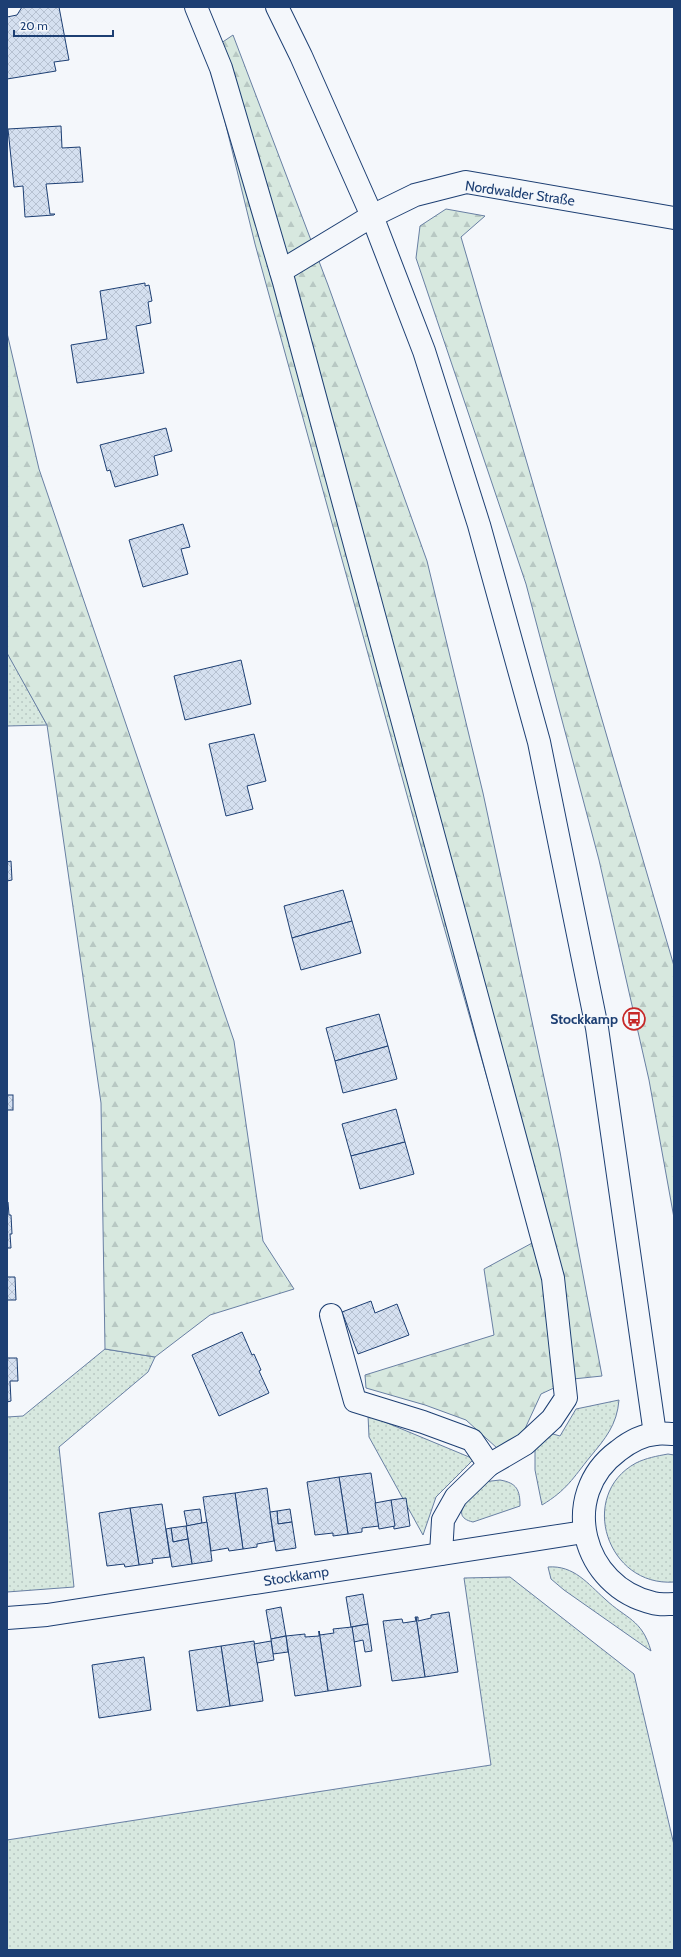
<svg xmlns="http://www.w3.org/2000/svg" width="681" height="1957" font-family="Cabin,sans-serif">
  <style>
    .grass { fill: url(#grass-dots); stroke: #687fa3 }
    .forest { fill: url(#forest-firs); stroke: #687fa3 }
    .building { fill: url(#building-cross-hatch); stroke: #1d3f73 }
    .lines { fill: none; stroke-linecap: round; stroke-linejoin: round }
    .minor-casing { stroke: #1d3f73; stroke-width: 24 }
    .major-casing { stroke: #1d3f73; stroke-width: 24 }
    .minor { stroke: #f4f7fb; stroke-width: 22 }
    .major { stroke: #f4f7fb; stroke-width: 22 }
    .labels { text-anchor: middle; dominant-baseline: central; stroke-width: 3; stroke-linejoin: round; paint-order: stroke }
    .street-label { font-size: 14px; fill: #1d3f73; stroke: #f4f7fb }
    .poi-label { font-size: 14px; font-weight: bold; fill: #1d3f73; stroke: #f4f7fb; text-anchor: end }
  </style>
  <defs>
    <pattern id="grass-dots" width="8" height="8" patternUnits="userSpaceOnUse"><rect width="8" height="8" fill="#d7e8df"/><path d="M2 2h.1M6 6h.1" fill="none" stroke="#b8c8c3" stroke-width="1.8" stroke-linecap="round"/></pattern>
    <pattern id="forest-firs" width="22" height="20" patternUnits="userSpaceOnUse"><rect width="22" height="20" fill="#d7e8df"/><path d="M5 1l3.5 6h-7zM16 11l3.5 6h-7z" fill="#b8c8c3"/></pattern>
    <pattern id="building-cross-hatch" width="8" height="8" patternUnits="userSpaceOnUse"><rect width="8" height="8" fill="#d5e0f0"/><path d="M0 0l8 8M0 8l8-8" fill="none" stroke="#b6c1d1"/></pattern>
  </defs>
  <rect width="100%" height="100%" fill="#f4f7fb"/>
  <g class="grass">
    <polygon points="7,653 11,659 47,725 7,726"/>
    <polygon points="105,1349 155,1357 148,1372 59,1447 74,1587 7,1592 7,1417 23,1416"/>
    <path d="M619 1400C617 1425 605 1439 590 1457 573 1478 567 1490 542 1505L535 1470V1446L546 1432 560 1436 576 1409Z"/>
    <polygon points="368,1415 474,1459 436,1497 423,1535 369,1437"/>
    <path d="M668 1454 674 1455V1582C607 1587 577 1495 636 1463 646 1458 657 1456 668 1454Z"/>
    <path d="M500 1480C517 1483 520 1490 520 1506L473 1522C446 1516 474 1492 483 1482Z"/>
    <path d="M548 1567C574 1565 588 1584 605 1599 626 1619 642 1619 651 1651L564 1590 551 1579Z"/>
    <polygon points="510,1577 634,1674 674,1845 674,1950 7,1950 7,1840 491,1765 464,1578"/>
  </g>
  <g class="forest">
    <polygon points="233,35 328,285 427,561 483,793 560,1152 602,1376 573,1379 541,1394 523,1433 497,1448 466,1420 425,1405 366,1388 365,1375 494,1335 484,1269 534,1242 426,864 255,244 208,52"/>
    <polygon points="446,209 485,216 461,237 674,966 674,1218 649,1080 599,860 526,584 416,258 420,226"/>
    <polygon points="7,333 39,469 234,1041 263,1241 294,1289 210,1315 155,1357 105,1349 101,1103 47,725 7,653"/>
  </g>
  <g class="building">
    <polygon points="22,7 59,7 69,60 54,62 56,71 7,79 7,17 17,15"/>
    <polygon points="61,126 62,148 80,147 83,182 46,184 50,214 55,214 54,215 25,217 23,186 14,187 8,129"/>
    <polygon points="145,283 145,286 149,285 152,301 148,302 151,323 136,326 144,373 77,383 71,345 107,339 100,291"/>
    <polygon points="166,428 172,451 154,456 158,475 115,487 110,470 107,471 100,445"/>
    <polygon points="183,524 190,547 181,549 188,574 143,587 129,540"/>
    <polygon points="241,660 251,704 185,720 174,676"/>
    <polygon points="254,734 266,781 247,786 253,809 226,816 209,744"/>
    <polygon points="11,861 12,880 7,881 7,862"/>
    <polygon points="343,890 352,921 292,938 284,906"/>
    <polygon points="352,921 361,953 301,970 292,938"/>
    <polygon points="379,1014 388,1046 335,1061 326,1028"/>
    <polygon points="388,1046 397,1079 343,1093 335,1061"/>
    <rect x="7" y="1095" width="6" height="15"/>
    <polygon points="396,1109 405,1142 351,1156 342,1124"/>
    <polygon points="405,1142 414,1174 360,1189 351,1156"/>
    <polygon points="7,1202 8,1202 9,1215 11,1215 12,1234 10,1234 11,1248 7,1248"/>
    <polygon points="7,1277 15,1277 16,1300 7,1300"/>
    <polygon points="371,1301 375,1313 397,1304 409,1335 358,1354 342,1312"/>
    <polygon points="242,1332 252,1355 254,1354 261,1370 259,1371 269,1393 219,1416 192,1355"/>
    <polygon points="7,1358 17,1358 18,1381 10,1381 11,1401 7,1402"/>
    <polygon points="371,1473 379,1526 362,1528 362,1532 348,1534 339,1477"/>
    <polygon points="339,1477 348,1534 333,1536 333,1533 315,1535 307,1482"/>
    <polygon points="267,1488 274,1541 257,1544 257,1547 243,1549 235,1493"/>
    <polygon points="235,1493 243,1549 229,1551 228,1548 211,1551 203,1497"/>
    <polygon points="406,1498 410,1526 394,1529 391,1500"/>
    <polygon points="391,1500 395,1526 379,1529 375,1503"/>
    <polygon points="162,1504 170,1557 152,1559 153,1563 139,1565 130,1508"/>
    <polygon points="130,1508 139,1565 125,1567 124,1564 107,1566 99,1513"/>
    <polygon points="200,1509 202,1523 187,1526 184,1511"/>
    <polygon points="290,1509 292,1522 278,1524 277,1511"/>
    <polygon points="277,1511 278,1524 292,1522 296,1548 276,1551 270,1512"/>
    <polygon points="207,1522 212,1561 192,1564 186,1526"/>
    <polygon points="186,1526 188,1539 173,1542 171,1528"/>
    <polygon points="171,1528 173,1542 188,1539 192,1564 172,1567 166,1529"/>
    <polygon points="363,1594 368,1624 351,1627 346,1597"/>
    <polygon points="281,1607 286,1636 271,1639 266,1610"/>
    <polygon points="449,1612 458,1672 425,1677 416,1617 418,1617 418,1621 431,1618 431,1615"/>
    <polygon points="415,1617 416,1617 425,1677 392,1681 383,1621 402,1619 403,1623 416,1621"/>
    <polygon points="368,1624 372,1651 365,1652 363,1640 354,1642 352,1627"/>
    <polygon points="352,1627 361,1686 328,1691 319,1631 320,1635 334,1633 333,1629"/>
    <polygon points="319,1631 328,1691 295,1696 286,1636 305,1634 305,1637 319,1636"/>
    <polygon points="286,1636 288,1652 273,1654 271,1639"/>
    <polygon points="254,1641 263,1701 230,1706 221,1646"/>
    <polygon points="271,1641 274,1660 257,1663 254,1644"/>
    <polygon points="221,1646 230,1706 197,1711 189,1651"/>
    <polygon points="144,1657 151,1710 99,1718 92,1665"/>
  </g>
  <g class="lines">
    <g class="minor-casing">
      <g id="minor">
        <polyline points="196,7 221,68 284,282 553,1278 566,1398 552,1419 525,1444 489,1465 456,1497 443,1520 441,1554"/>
        <polyline points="281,271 372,216 415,195 466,182 674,218"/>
        <polyline points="331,1315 355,1401 423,1422 472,1440 489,1465"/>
        <polyline points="7,1618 47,1615 584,1532"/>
      </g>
    </g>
    <g class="major-casing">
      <g id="major">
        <polyline points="277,7 301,56 372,216 424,351 479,525 539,742 597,1028 655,1434"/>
        <path d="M674 1434C668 1434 662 1433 656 1434 642 1435 628 1443 618 1451 558 1495 582 1587 653 1603 659 1605 667 1604 674 1604"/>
      </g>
    </g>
    <use href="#minor" class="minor"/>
    <use href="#major" class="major"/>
  </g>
  <defs>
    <g id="bus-ring" transform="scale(1.15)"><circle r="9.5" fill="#f4f7fb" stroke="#c62828" stroke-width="1.5"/><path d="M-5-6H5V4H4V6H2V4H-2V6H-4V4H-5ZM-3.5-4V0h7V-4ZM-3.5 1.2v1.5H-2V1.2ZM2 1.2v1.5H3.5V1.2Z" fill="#c62828"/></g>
  </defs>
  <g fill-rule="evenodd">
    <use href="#bus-ring" x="634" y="1019"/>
  </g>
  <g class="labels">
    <g class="street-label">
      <text transform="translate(520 193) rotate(8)">Nordwalder Straße</text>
      <text transform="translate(296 1576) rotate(-9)">Stockkamp</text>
    </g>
    <g class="poi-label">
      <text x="618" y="1019">Stockkamp</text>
    </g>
  </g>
  <rect width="681" height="1957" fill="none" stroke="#1d3f73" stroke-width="16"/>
  <path d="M14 30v6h99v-6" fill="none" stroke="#1d3f73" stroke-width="2"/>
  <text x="20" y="30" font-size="12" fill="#1d3f73" stroke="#f4f7fb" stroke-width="3" paint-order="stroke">20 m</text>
</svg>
